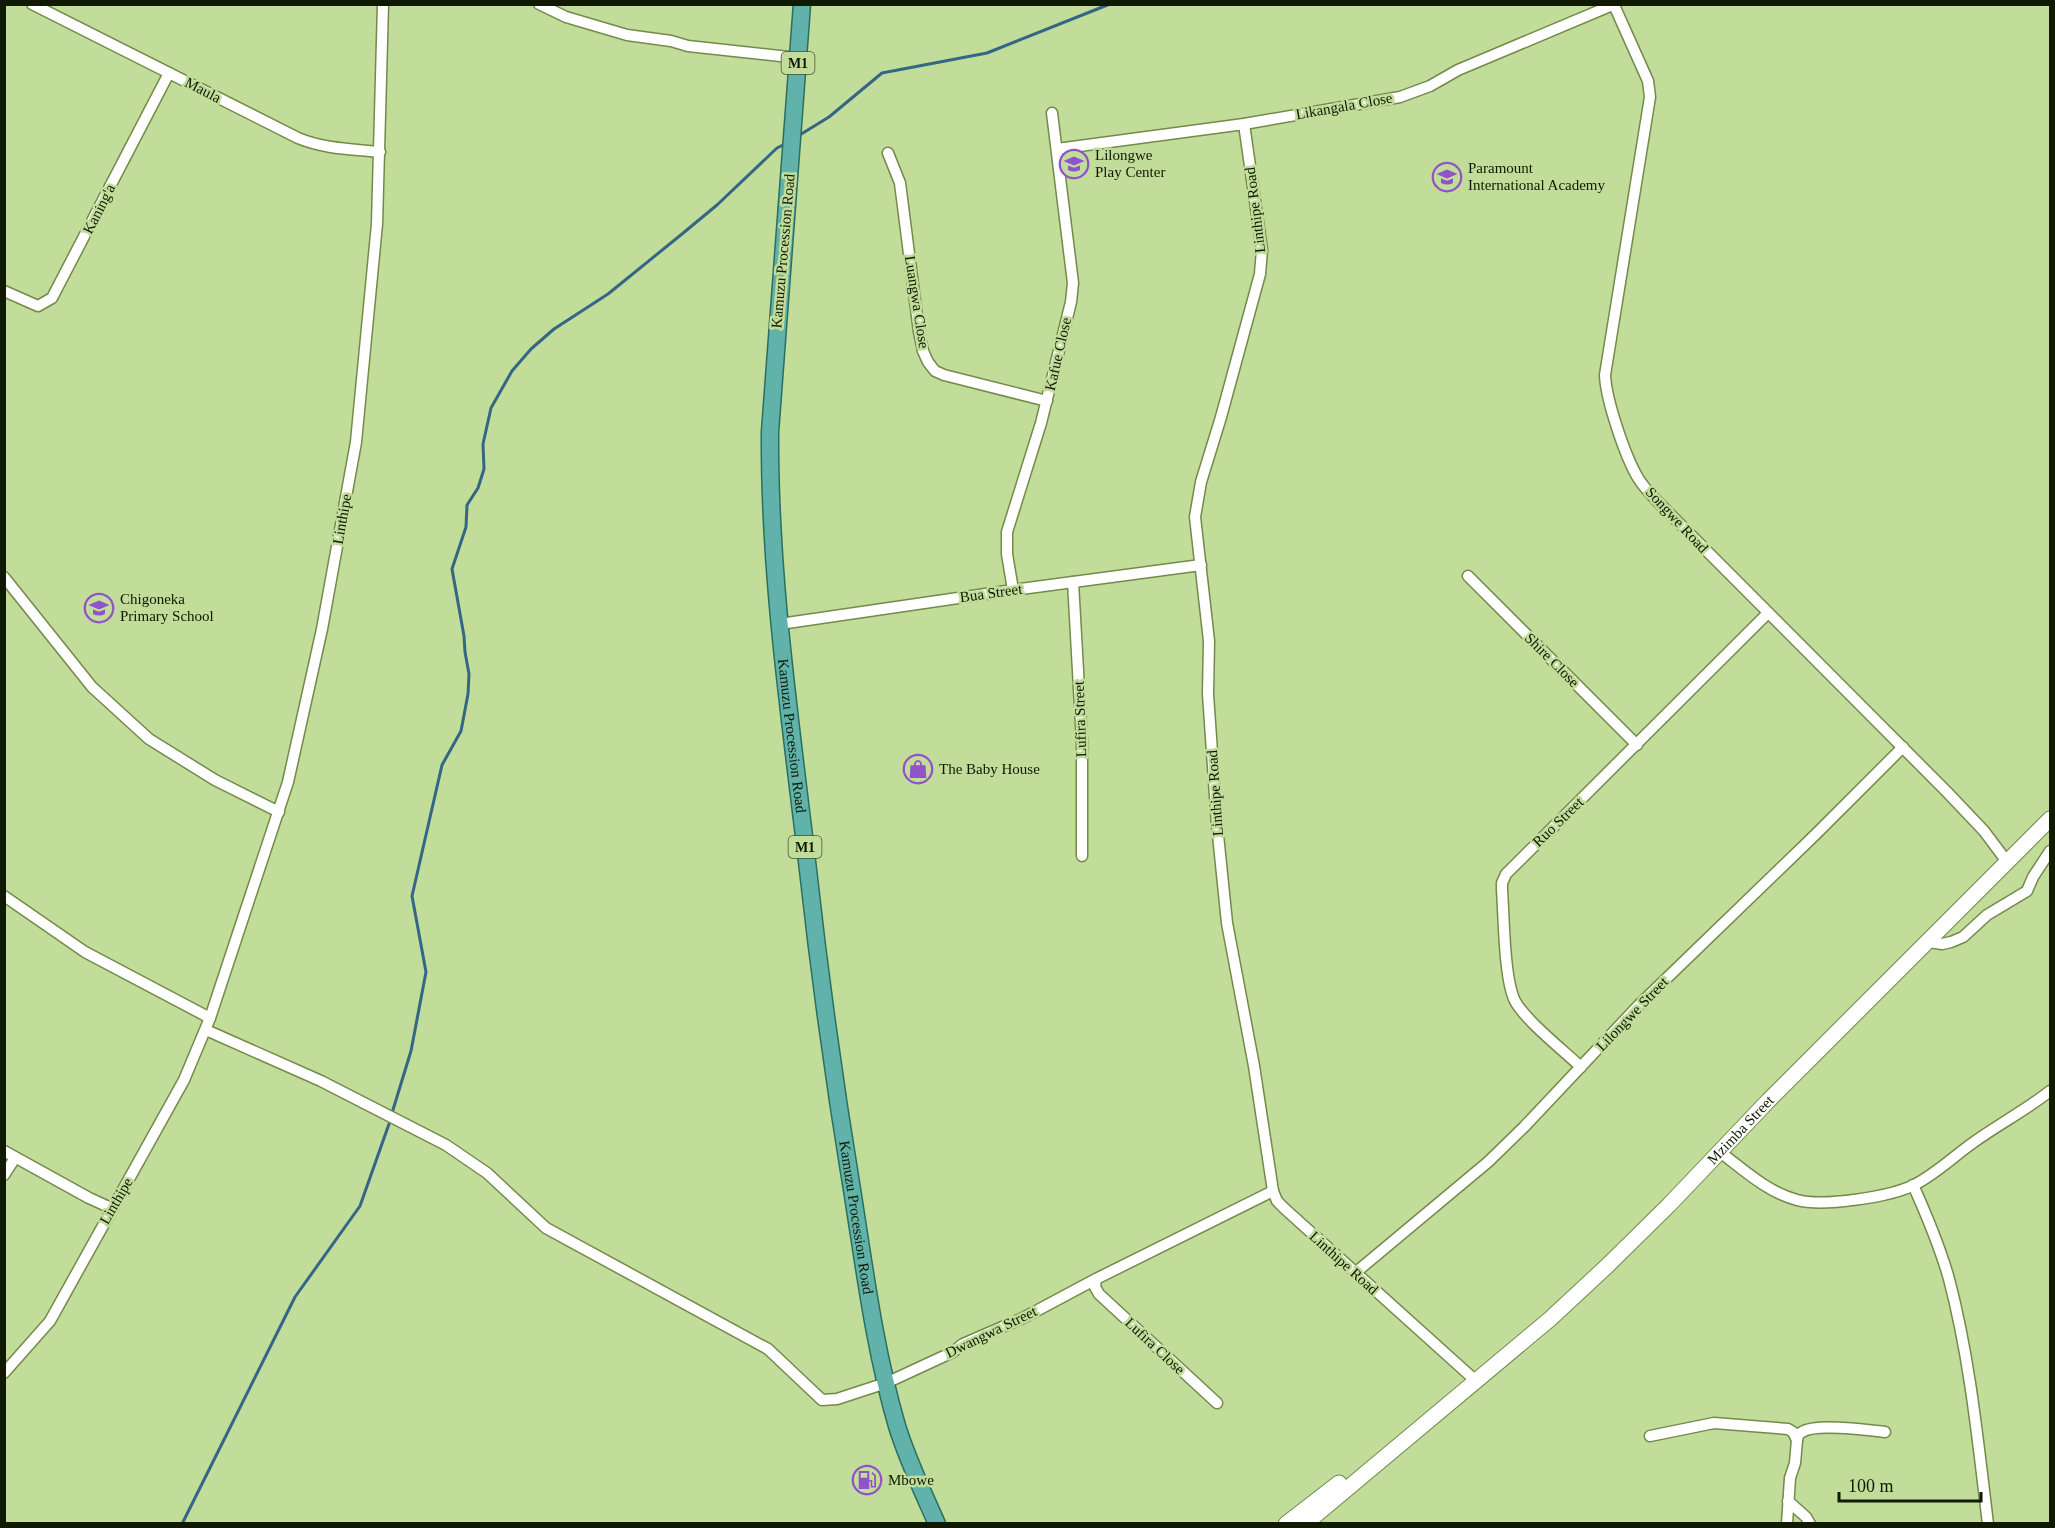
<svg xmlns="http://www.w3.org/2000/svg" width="2055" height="1528" font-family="'Times New Roman',serif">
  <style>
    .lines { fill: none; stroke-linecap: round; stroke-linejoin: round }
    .stream { stroke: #346686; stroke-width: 3 }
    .minor-casing { stroke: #738a4b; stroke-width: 13 }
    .secondary-casing { stroke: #738a4b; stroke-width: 17 }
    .trunk-casing { stroke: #2a7061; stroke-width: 19 }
    .minor { stroke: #fff; stroke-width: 10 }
    .secondary { stroke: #fff; stroke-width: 15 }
    .trunk { stroke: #60b2aa; stroke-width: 16 }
    .labels { text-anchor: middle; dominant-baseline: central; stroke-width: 5; stroke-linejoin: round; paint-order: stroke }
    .shield { fill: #c2dc9a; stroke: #455430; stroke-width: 1.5 }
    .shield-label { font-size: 14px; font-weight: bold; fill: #101902 }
    .street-label { font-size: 15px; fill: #101902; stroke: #c2dc9a }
    .poi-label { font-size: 15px; fill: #101902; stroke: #c2dc9a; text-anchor: start }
  </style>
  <rect width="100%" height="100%" fill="#c2dc9a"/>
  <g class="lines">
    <g class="stream">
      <polyline points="798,136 829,117 882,73 987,53 1110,4"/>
      <polyline points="392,1113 411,1051 426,972 412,896 442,765 461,731 468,694 469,674 465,652 464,636 452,569 466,527 467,505 478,488 484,469 483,444 491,408 512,371 531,349 554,329 608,294 682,234 717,205 777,148 785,144"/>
      <polyline points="182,1524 295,1297 360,1206 389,1124"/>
    </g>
    <g class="minor-casing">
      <g id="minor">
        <path d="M32 4 298 138C324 149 352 149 380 152"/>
        <polyline points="539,4 566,17 627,35 671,41 688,46 798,58"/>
        <path d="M1614 5 1648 81 1650 97 1605 375C1606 400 1625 456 1638 478 1646 491 1658 502 1669 513L1947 792 1984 831 2008 863"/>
        <polyline points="1244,124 1262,250 1260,274 1221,417 1201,482 1195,517 1209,641 1208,694 1217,825 1227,923 1254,1066 1273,1191 1277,1201 1285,1209 1476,1381"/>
        <polyline points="1057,149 1244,124 1400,97 1430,86 1458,70 1615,4"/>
        <polyline points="888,153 900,183 919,332 923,351 928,362 935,371 944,375 1047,401"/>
        <polyline points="4,291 38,306 52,298 169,73"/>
        <polyline points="1468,576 1637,745"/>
        <polyline points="4,577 92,687 149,739 215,780 279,812"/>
        <polyline points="1073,582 1082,742 1082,856"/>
        <polyline points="1013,590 1007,554 1007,532 1041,423 1071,302 1073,283 1052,113"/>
        <polyline points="780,624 1013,590 1201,565"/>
        <polyline points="4,896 85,952 210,1018"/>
        <polyline points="1929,942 1942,944 1951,942 1963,937 1987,915 2027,891 2033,877 2050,851"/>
        <polyline points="206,1030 321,1081 446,1145 487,1173 546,1228 768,1349 822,1400 837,1399 886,1383 953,1352 963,1344 1023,1318 1096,1279"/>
        <path d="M1581 1067C1564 1051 1525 1020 1515 1001 1504 979 1504 917 1502 890V883L1506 874 1768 613"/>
        <polyline points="4,1151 89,1198 111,1208"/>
        <path d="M1720 1152C1744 1170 1767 1192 1797 1200 1823 1207 1890 1197 1914 1185 1936 1174 1954 1156 1974 1142 1999 1124 2026 1110 2050 1091"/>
        <polyline points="4,1175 15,1158"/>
        <path d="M1913 1185C1927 1216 1940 1247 1949 1279 1970 1359 1978 1442 1988 1524"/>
        <polyline points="1355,1273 1488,1162 1524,1127 1639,1005 1816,834 1903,747"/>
        <polyline points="4,1373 50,1321 184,1080 210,1018 288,782 322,629 356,442 377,224 383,4"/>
        <polyline points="1217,1403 1099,1294 1095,1287 1096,1279 1273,1191"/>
        <polyline points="1650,1436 1714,1423 1788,1429 1793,1432 1797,1440 1795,1463 1790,1478 1787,1524"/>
        <path d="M1797 1440C1798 1436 1798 1434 1802 1432 1816 1423 1868 1430 1885 1432"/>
        <polyline points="1788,1501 1806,1517 1810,1524"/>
      </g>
    </g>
    <g class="secondary-casing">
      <g id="secondary">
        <polyline points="1286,1524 1339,1483"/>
        <path id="s1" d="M1305 1524 1550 1319 1607 1266 1669 1205 1768 1101 2050 819"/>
      </g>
    </g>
    <g class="trunk-casing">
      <g id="trunk">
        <path id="s2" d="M802 4 770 432C769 578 791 724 808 870 820 979 835 1087 853 1196 865 1272 875 1351 897 1426 907 1459 923 1492 937 1524"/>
      </g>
    </g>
    <use href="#minor" class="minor"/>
    <use href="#secondary" class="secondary"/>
    <use href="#trunk" class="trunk"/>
  </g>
  <defs>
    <g id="school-ring" transform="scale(1.5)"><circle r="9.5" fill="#c2dc9a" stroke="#9153c9" stroke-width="1.5"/><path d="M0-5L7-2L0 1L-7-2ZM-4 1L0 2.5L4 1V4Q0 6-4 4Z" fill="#9153c9"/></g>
    <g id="shop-ring" transform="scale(1.5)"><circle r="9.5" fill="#c2dc9a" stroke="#9153c9" stroke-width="1.5"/><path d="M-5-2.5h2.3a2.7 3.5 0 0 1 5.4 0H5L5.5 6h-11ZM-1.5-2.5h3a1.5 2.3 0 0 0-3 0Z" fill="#9153c9"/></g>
    <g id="fuel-ring" transform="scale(1.5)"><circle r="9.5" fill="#c2dc9a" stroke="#9153c9" stroke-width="1.5"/><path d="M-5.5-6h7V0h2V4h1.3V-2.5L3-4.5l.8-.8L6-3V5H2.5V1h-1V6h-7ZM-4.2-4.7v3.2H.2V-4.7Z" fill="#9153c9"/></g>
  </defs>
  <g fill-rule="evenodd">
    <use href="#school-ring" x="1074" y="164"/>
    <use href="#school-ring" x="1447" y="177"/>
    <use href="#school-ring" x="99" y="608"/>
    <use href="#shop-ring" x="918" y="769"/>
    <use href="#fuel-ring" x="867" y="1480"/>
  </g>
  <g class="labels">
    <g class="shield">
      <rect x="781.5" y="52" width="33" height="22" rx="4.5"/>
      <rect x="788.5" y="836" width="33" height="22" rx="4.5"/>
    </g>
    <g class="shield-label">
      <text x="798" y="63">M1</text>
      <text x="805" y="847">M1</text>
    </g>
    <g class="street-label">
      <text transform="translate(203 90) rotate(27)">Maula</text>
      <text transform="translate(1344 106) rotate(-10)">Likangala Close</text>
      <text transform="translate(99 209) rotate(-63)">Kaning'a</text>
      <text transform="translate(1255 210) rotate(-97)">Linthipe Road</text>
      <text transform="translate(783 251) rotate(-85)">Kamuzu Procession Road</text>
      <text transform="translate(917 302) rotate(81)">Luangwa Close</text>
      <text transform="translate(1058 354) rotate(-77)">Kafue Close</text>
      <text transform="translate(342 519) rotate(-80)">Linthipe</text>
      <text transform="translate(1677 520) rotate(47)">Songwe Road</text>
      <text transform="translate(991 593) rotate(-8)">Bua Street</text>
      <text transform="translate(1552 660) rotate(45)">Shire Close</text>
      <text transform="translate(1080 719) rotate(-92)">Lufira Street</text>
      <text stroke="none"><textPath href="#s2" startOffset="734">Kamuzu Procession Road</textPath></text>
      <text transform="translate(1215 793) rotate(-94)">Linthipe Road</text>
      <text transform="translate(1558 822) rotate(-44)">Ruo Street</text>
      <text transform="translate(1632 1014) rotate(-46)">Lilongwe Street</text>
      <text stroke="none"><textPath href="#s1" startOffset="588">Mzimba Street</textPath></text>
      <text transform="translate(116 1201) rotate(-60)">Linthipe</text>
      <text stroke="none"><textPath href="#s2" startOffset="1220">Kamuzu Procession Road</textPath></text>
      <text transform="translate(1344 1263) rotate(42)">Linthipe Road</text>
      <text transform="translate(991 1332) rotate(-26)">Dwangwa Street</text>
      <text transform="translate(1155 1346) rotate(43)">Lufira Close</text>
    </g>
    <g class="poi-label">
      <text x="1095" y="155">Lilongwe<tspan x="1095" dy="17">Play Center</tspan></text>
      <text x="1468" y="168">Paramount<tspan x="1468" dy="17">International Academy</tspan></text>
      <text x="120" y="599">Chigoneka<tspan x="120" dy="17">Primary School</tspan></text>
      <text x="939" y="769">The Baby House</text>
      <text x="888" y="1480">Mbowe</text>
    </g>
  </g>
  <rect width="2055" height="1528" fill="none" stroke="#101902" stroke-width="12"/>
  <path d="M1839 1492v9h142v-9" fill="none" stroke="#101902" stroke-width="3"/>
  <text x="1848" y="1492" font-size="18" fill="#101902" stroke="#c2dc9a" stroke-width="4.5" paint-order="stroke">100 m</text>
</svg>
